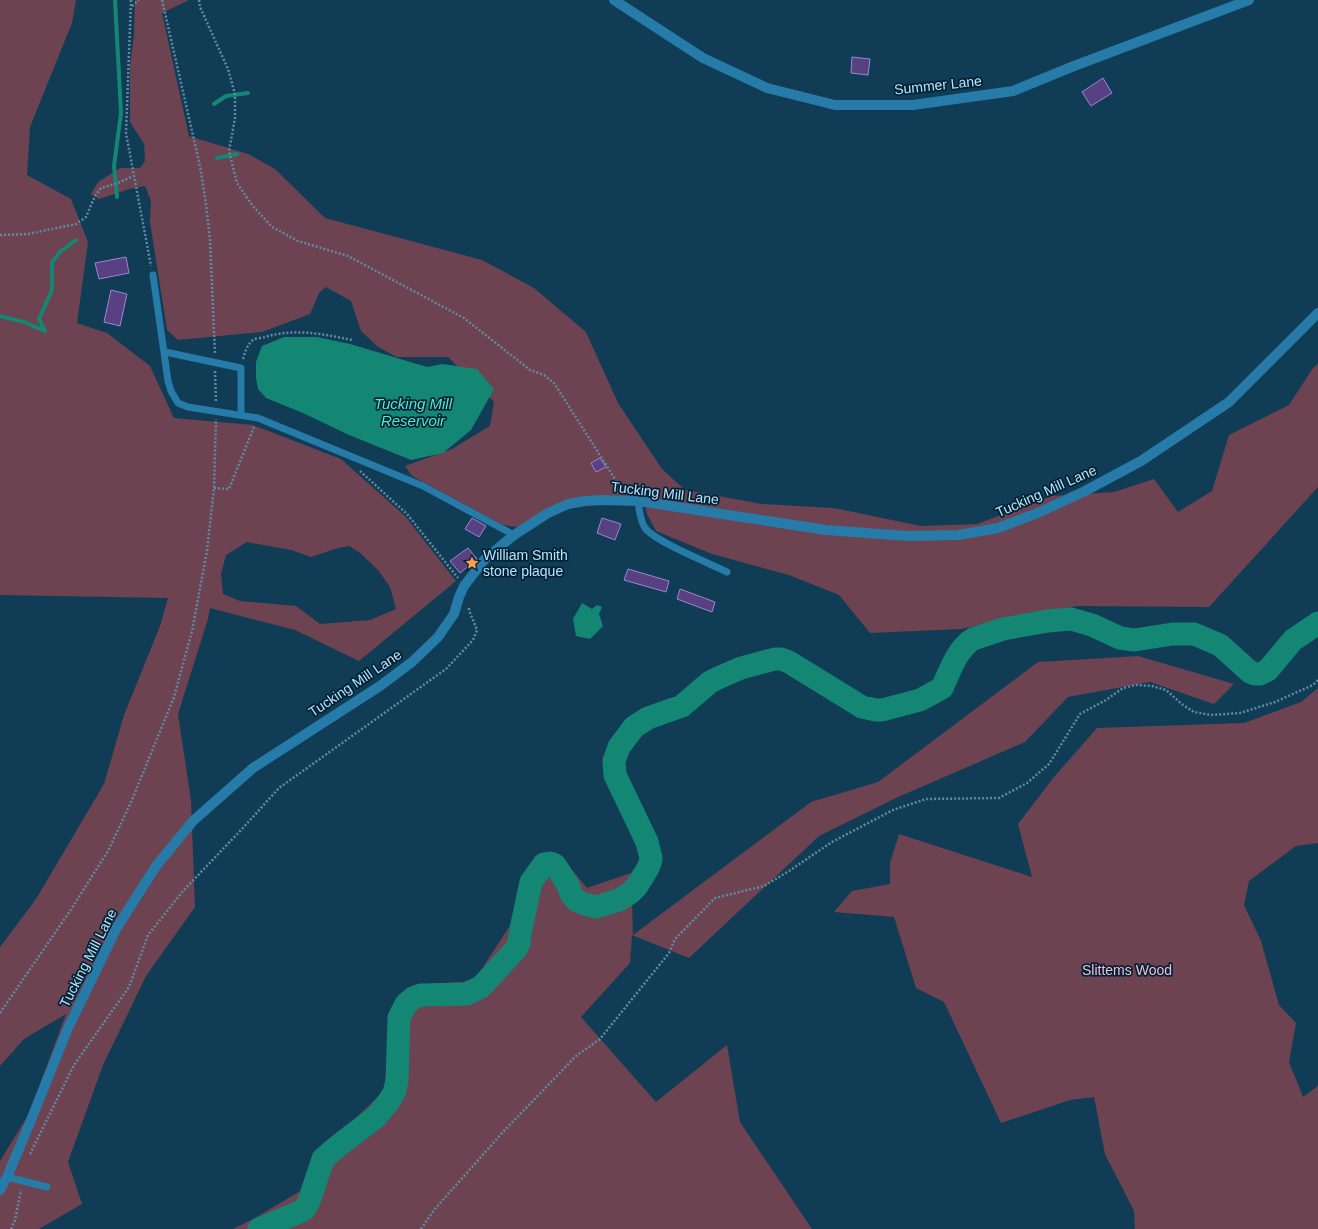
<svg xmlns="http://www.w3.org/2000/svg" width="1318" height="1229" font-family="Helvetica,sans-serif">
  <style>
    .green { fill: #6d4251; fill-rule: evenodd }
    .water { fill: #138774 }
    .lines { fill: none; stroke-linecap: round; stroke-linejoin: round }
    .stream { stroke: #138774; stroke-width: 4 }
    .river { stroke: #138774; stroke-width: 23 }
    .building { fill: #574182; stroke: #9c87ce }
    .path { stroke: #608aa3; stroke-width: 2.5; stroke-dasharray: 2 2; stroke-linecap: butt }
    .lane { stroke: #267ba9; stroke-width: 7 }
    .street { stroke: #267ba9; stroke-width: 10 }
    .labels { text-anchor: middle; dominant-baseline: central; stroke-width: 3.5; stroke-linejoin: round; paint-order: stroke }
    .street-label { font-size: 14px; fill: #bbe1fb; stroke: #002336 }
    .poi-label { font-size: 14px; fill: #bbe1fb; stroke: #002336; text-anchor: start }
    .park-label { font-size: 14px; fill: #fbbcd1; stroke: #002336 }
    .water-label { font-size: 15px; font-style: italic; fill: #58e7cb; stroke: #002336 }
  </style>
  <rect width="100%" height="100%" fill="#103d55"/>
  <g class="green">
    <path d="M0 0H76L72 23 30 127 27 175 71 199 88 242 77 323 107 333 150 366 174 418 253 425 341 459 405 516 456 581 359 661 295 630 210 608 208 619 178 714 191 800 195 907 146 976 103 1065 68 1162 82 1204 39 1229H0V1161L29 1114 66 1014 24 1039 0 1066V947L36 899 104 784 124 715 160 626 168 598 0 595ZM247 542 291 550 311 557 338 548 349 546 359 552 378 570 390 587 396 609 370 620 320 624 296 606 240 601 223 594 221 574 226 555Z"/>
    <polygon points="135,0 189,0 162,13 189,136 248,154 275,169 325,218 482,260 534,288 586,332 618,403 662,469 685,490 762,504 834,508 921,526 977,524 1052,496 1114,492 1154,479 1178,512 1212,491 1229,435 1289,405 1313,368 1318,364 1318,487 1209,607 1077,606 961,629 870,633 839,595 789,575 712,554 656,531 647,514 644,498 602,497 533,520 517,527 503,525 412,476 405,466 452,449 490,426 494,402 448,357 396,357 377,346 361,331 351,301 326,287 319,293 310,314 262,332 178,340 167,330 150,222 151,201 145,186 129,189 99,199 91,194 98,182 120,168 140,168 145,161 144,144 130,122 130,66 134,35"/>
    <polygon points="1138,656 1234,684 1214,704 1150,682 1068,697 1025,742 896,798 819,836 689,958 632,935 630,963 581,1017 656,1102 727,1045 740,1122 812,1229 233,1229 253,1219 307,1187 321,1151 384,1091 393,1015 413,985 474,981 511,924 535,856 559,854 587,888 631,873 633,935 811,802 878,782 1038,662"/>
    <polygon points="1318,688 1318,843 1296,846 1249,881 1244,905 1261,941 1279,1005 1296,1023 1289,1062 1303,1097 1318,1086 1318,1229 1135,1229 1134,1211 1105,1154 1094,1097 1070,1100 1001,1123 944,1002 916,988 894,917 834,912 852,891 890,884 890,863 899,834 1032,877 1018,824 1054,777 1097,728 1244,723 1301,702"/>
  </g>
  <g class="water">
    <polygon points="284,337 317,337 350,344 427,367 442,364 477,369 494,389 471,430 443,453 411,460 349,435 303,413 266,398 258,389 256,378 256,362 262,346"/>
    <polygon points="582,603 592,609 597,605 602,607 599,614 603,626 590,639 576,636 573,619"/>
  </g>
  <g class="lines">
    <g class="stream">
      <polyline points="115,0 121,113 114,166 117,197"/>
      <polyline points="214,104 226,96 248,93"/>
      <polyline points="217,158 237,154"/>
      <polyline points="0,316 24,322 45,331 39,319 52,290 52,262 61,251 76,240"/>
    </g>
    <path class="river" d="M259 1229 304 1210 309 1201 323 1159 338 1146 376 1117 389 1101 394 1093 397 1081 399 1018 406 1004 413 998 421 995 466 994 481 987 516 949 519 943 521 929 531 882 544 864 550 863 555 865 568 885 571 894 576 900 584 904 596 907 619 900 630 893 637 886 648 868 650 863 651 858 647 842 615 775 614 761 619 747 634 727 648 718 682 706 710 682 718 678 741 668 775 659H781L789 662 862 707 876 710H882L920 700 942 688C950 671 957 649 973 639L1003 629 1048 621 1071 619 1092 625 1120 638 1134 640 1173 634H1194L1220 645 1250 672 1255 674H1260L1268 670 1293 640 1318 623"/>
  </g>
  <g class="building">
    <polygon points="852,57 870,59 868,75 851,73"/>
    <polygon points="1103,78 1112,93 1091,106 1082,92"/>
    <polygon points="126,257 129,273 99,279 95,263"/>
    <polygon points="111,290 127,294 120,326 104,322"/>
    <polygon points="600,458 606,467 596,472 591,463"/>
    <polygon points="472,518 486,526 479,537 465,529"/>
    <polygon points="602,518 621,524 615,540 597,533"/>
    <polygon points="468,548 477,559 460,573 450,561"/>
    <polygon points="628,569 669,581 666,592 624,580"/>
    <polygon points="680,589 715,602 712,612 677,599"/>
  </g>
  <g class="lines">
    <g class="path">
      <polyline points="131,0 126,133 151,266"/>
      <polyline points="162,0 200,166 206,204 210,240 215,354"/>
      <polyline points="199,0 200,7 228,69 235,94 235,118 229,151 237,183 252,205 272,227 298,241 348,256 464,318 530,370 544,375 554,383 622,490"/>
      <polyline points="132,6 139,0"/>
      <polyline points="0,235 28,234 76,224 86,217 95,196 101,188 118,183 133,176"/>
      <path d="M243 359C245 352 247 345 253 340 256 338 262 338 265 337 295 328 323 334 352 340"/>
      <polyline points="215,371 216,402"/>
      <polyline points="360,471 407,514 458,578"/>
      <polyline points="214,488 229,489 254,427"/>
      <polyline points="0,1013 70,911 108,851 132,800 174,697 192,631 207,551 214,488 216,419"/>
      <polyline points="30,1154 74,1065 129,987 148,935 183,891 242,829 279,788 446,669 473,640 477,630 469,610 469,607"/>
      <polyline points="11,1229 15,1220 21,1190"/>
      <polyline points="421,1229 434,1210 503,1132 576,1056 600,1039 669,953 675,939 715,898 764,886 789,871 832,842 893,810 926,799 999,798 1027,783 1049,764 1080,714 1106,700 1123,688 1136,685 1152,686 1166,690 1183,705 1194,712 1211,715 1240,713 1275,702 1313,685 1318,680"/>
    </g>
    <g class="lane">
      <polyline points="153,275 168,381 171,391 178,403 188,407 258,418 423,486 514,535"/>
      <polyline points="165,352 241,368 241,415"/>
      <path d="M638 501C639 510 640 520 645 528 656 542 709 563 727 572"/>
      <polyline points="7,1177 47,1187"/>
    </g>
    <g class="street">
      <polyline points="614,0 703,58 767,88 835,105 913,105 1013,91 1074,66 1249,0"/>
      <polyline points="0,1190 7,1177 29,1125 68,1028 116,929 156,866 193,821 253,768 380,686 412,662 438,637 454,614 459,597 464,586 485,559 514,535 548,513 568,504 585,501 601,500 638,501 826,530 908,536 958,535 998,528 1040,512 1085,491 1141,461 1229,402 1318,313"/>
    </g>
  </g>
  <defs>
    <g id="sight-bare" transform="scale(1.08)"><path d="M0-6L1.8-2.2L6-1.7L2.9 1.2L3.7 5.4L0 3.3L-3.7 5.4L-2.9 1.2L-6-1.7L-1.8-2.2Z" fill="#fb9e52" stroke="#002336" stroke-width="2.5" paint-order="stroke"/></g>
  </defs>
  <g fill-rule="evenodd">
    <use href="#sight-bare" x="472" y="563"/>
  </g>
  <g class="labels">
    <g class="street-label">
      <text transform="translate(938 85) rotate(-6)">Summer Lane</text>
      <text transform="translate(1046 491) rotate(-24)">Tucking Mill Lane</text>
      <text transform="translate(665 493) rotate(7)">Tucking Mill Lane</text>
      <text transform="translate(355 683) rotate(-34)">Tucking Mill Lane</text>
      <text transform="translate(88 958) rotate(-63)">Tucking Mill Lane</text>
    </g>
    <g class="poi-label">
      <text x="483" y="555">William Smith<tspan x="483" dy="16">stone plaque</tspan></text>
    </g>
    <g class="park-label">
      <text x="1127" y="970">Slittems Wood</text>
    </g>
    <g class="water-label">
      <text x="413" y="403">Tucking Mill<tspan x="413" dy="17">Reservoir</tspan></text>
    </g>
  </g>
</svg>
